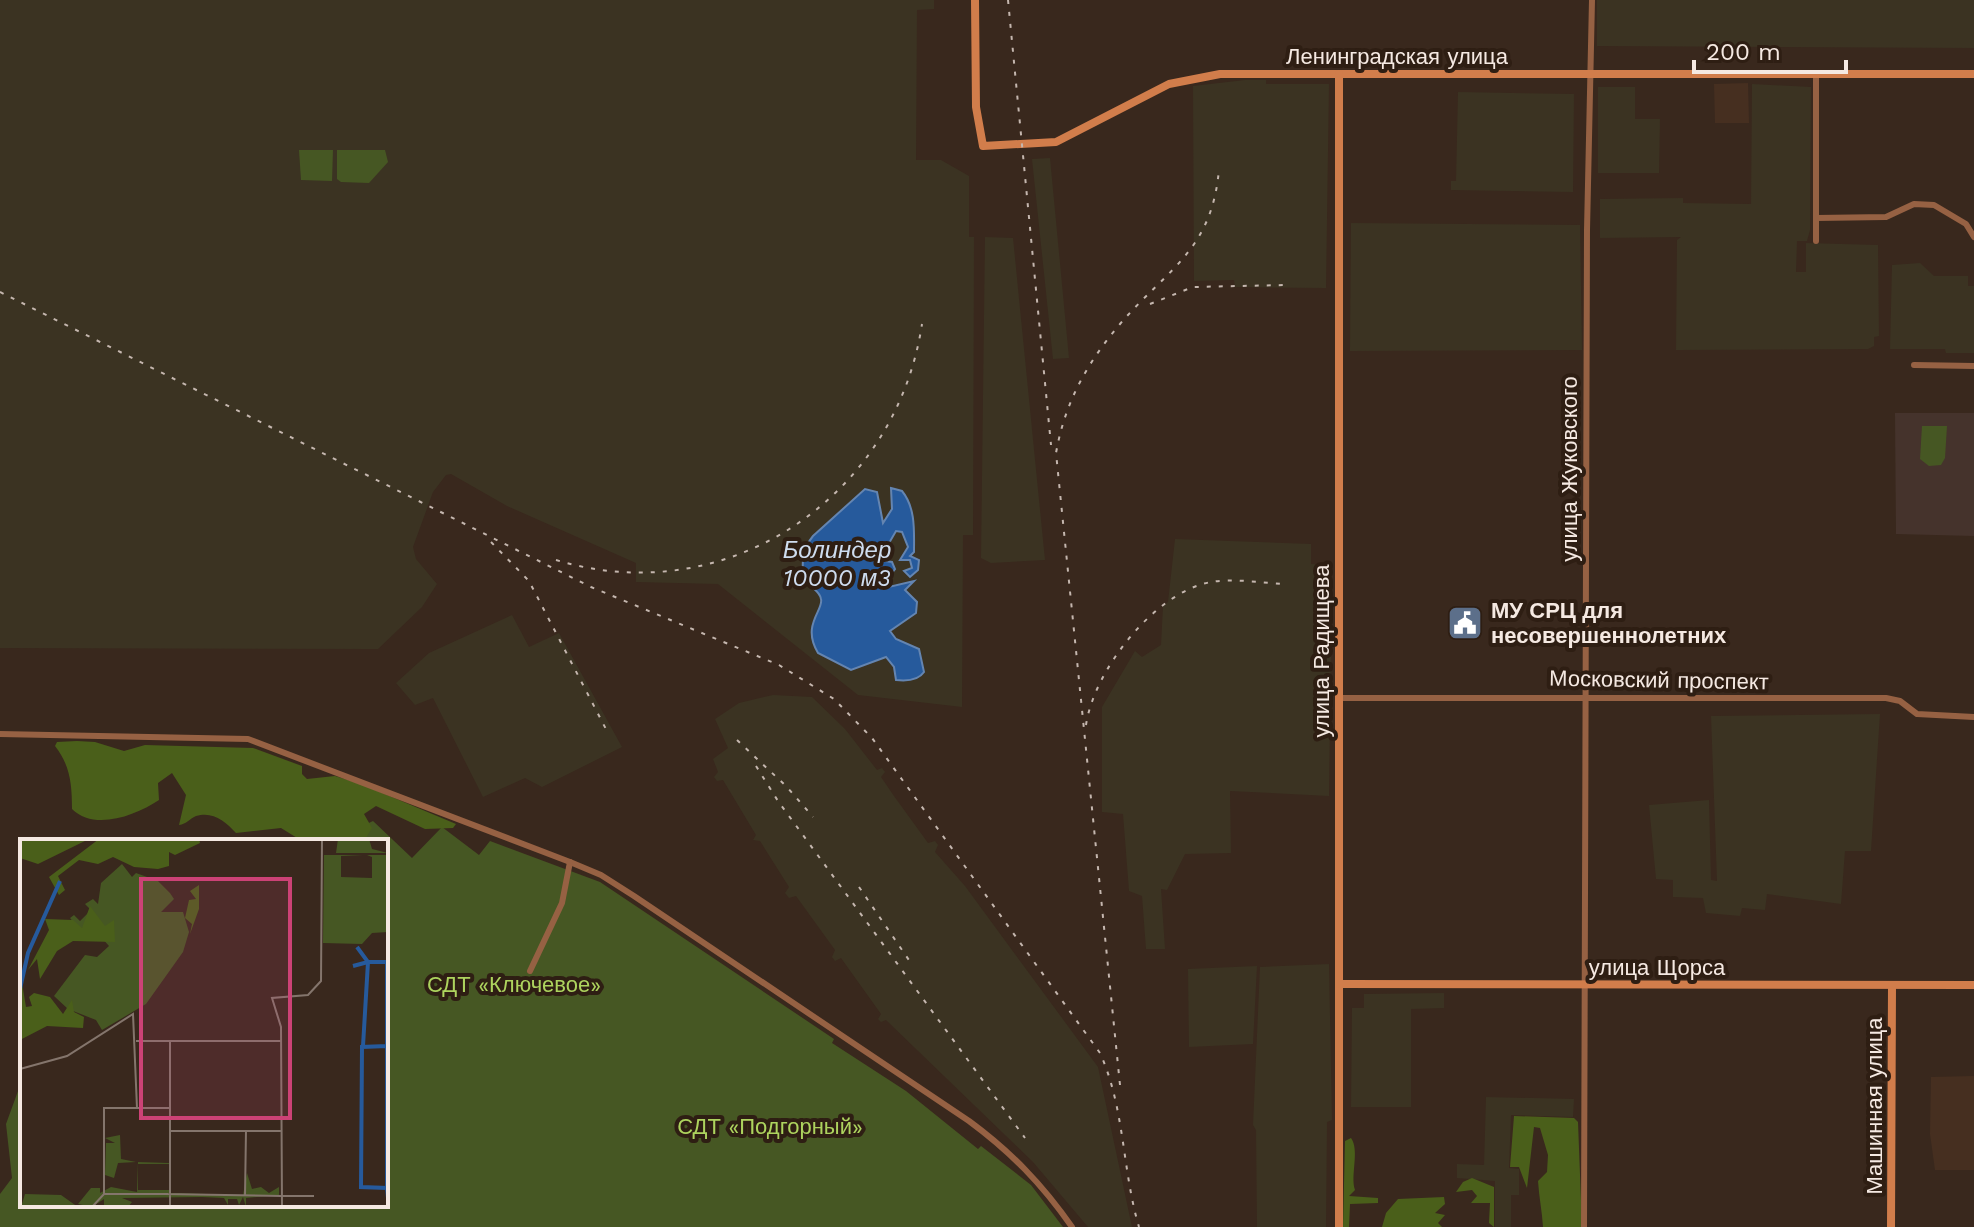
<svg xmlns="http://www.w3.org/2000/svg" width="1974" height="1227" font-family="'Work Sans',sans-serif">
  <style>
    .built { fill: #462f20 }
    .industrial { fill: #3b3322 }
    .medical { fill: #45332c }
    .green { fill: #465723 }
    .forest { fill: #4a5f1a }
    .water { fill: #265a9c; stroke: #6485b1; stroke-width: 2 }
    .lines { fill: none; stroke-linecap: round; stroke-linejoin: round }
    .street { stroke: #966143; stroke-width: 6 }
    .secondary { stroke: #d17d4b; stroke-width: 8 }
    .rail { stroke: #c5b7af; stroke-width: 2; stroke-dasharray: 4 8; stroke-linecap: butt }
    .labels { text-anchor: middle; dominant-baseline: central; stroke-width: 8; stroke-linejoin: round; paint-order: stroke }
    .street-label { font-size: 22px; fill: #f5e9e2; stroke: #2e1e13 }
    .poi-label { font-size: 22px; font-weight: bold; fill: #f5e9e2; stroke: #2e1e13; text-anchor: start }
    .park-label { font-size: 22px; fill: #add35e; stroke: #2e1e13 }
    .water-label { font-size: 24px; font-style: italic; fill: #cedcef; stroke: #2e1e13 }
    .inset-river { fill: none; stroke: #265a9c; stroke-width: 4 }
    .inset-road { fill: none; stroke: #84756c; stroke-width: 2 }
    .view { fill: #cc4276; fill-opacity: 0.15; stroke: #cc4276; stroke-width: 4 }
    .inset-edge { fill: none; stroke: #f5e9e2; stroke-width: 4 }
  </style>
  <rect width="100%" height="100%" fill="#39281d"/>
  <g class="built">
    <polygon points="1748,83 1749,123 1715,123 1714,84"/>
    <polygon points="1974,1076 1974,1170 1935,1170 1930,1134 1931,1077"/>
  </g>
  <g class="industrial">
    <polygon points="0,0 934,0 934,9 917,10 916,160 941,160 969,176 969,237 974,237 973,535 963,535 962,707 858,695 718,584 636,582 636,563 507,506 451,474 446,475 433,492 413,547 416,559 437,584 422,607 378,649 0,648"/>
    <polygon points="1597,0 1974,0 1974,48 1597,46"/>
    <polygon points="1245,80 1266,80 1266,84 1329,84 1326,288 1235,287 1234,280 1194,281 1193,86"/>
    <polygon points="1752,84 1811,87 1810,230 1807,241 1797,241 1796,272 1806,272 1806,243 1878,245 1879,336 1874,337 1874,346 1868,349 1676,350 1677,240 1681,237 1600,238 1600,199 1683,198 1683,203 1751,204"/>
    <polygon points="1598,87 1635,87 1635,119 1660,119 1659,173 1598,173"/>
    <polygon points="1458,92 1574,94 1573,192 1451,190 1451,181 1456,181"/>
    <polygon points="1050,158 1069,358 1053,359 1032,159"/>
    <polygon points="1351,223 1580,225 1582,350 1350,351"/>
    <polygon points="985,237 1013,238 1045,560 991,563 981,558"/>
    <polygon points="1920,263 1934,276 1968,276 1968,286 1974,286 1974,353 1946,353 1945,349 1890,349 1892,265"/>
    <polygon points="1175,539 1311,544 1311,564 1332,565 1329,796 1230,791 1231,853 1185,854 1167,890 1161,889 1165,949 1146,949 1142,896 1129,891 1123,814 1102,812 1102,707 1135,651 1142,657 1161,645 1163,606 1168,602"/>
    <polygon points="512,615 529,647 559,633 622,747 542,787 525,778 483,797 433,698 415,705 396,683 429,653"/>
    <polygon points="773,695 812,697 845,729 877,770 882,768 885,772 881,777 894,796 928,843 935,841 938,845 935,852 965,886 1098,1067 1132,1227 1088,1227 1033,1162 886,1020 881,1022 878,1019 881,1014 841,958 835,961 832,957 835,950 796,896 789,898 785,893 789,887 760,841 753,840 756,835 723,780 717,781 714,777 718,772 713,759 728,748 715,719 739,703"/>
    <polygon points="1880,714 1871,851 1845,851 1841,904 1767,894 1765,910 1742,908 1740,916 1706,913 1703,898 1673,897 1673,880 1656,879 1649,805 1709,800 1711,880 1717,881 1711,716"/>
    <polygon points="1329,964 1332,1120 1327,1122 1326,1227 1257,1227 1256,1130 1253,1125 1260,967"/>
    <polygon points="1257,966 1253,1044 1189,1047 1188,969"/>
    <polygon points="1444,993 1444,1008 1411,1009 1411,1107 1351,1107 1352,1008 1364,1008 1364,994"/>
    <polygon points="1486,1097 1574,1099 1573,1117 1511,1115 1509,1168 1519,1169 1519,1195 1511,1195 1511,1227 1495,1227 1495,1181 1457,1178 1457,1164 1484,1165"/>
  </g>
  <polygon class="medical" points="1895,413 1974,413 1974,536 1896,534"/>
  <g class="green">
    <polygon points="299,150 333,150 332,181 301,180"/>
    <polygon points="337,150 385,150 388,162 369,183 341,182 337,179"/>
    <polygon points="1922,426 1947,426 1945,458 1941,465 1929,466 1920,459"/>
    <polygon points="373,821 412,858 442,827 479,855 490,841 600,882 834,1039 832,1043 906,1091 978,1149 981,1146 1031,1185 1063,1227 0,1227 0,1194 12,1178 6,1124 22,1080 22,1205 386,1205 386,841 331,841"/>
  </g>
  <g class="forest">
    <path d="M77 741 95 742 124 751 145 745 253 748 302 766V774L307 779 335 776 361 784 456 824 453 828 425 829 376 806 364 814 372 828 364 841H302L281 828 236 833C225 821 213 811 196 816 189 819 187 824 179 825L186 795 172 773 158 783 159 800C135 816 94 831 72 809 72 784 70 765 55 746L57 742Z"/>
    <path d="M1514 1116 1574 1118 1578 1122 1582 1227H1543C1542 1211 1539 1197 1538 1181L1547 1172 1548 1155 1540 1128 1534 1127 1527 1188 1519 1167H1510Z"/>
    <path d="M1351 1138C1360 1151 1350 1175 1355 1190L1349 1196 1378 1198V1203L1350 1204 1349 1227H1343L1345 1141Z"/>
    <polygon points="1472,1178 1494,1187 1494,1227 1489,1223 1490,1203 1471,1203 1477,1196 1472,1190 1456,1192 1463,1182"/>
    <polygon points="1444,1197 1445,1204 1435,1213 1445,1215 1438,1223 1442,1227 1382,1227 1386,1213 1398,1199"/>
  </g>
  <path class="water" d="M891 488 902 491C916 508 914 532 914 552L910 556 919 560 918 570 910 577 904 571 912 568 910 560H900L908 547 902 532 896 531 885 550 870 559 892 562 895 569 885 582 889 587 914 581 905 590 917 602 916 613 890 631 896 639 919 649 924 672C918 681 905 681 896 680L894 667 886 657 851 670 818 653C801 625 824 610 821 599 820 592 813 589 809 584 798 570 803 548 813 536L865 489 877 492 883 523 892 509Z"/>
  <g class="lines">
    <g class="street">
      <polyline points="1816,218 1886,217 1914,204 1934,205 1966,224 1974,237"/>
      <polyline points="1816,241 1816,74"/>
      <polyline points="1914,365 1974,366"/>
      <polyline points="1339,698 1886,698 1900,701 1917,714 1974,717"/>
      <path d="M0 734 248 739 570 862 601 875 634 896 969 1121C1011 1152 1042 1184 1072 1227"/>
      <polyline points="530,971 562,903 570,862"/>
      <polyline points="1584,1227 1587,230 1592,0"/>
    </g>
    <g class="secondary">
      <polyline points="975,0 976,107 983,146 1056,142 1169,84 1220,74 1974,74"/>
      <polyline points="1339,74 1339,1227"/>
      <polyline points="1339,984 1974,985"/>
      <polyline points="1891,1227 1892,985"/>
    </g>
    <g class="rail">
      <polyline points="1008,0 1051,445"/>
      <path d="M0 292 591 587 779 665 834 699 872 738 1100 1053C1125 1108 1122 1170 1139 1227"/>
      <polyline points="1150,304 1193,287 1287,285"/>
      <polyline points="491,542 529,581 608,733"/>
      <path d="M556 560C727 612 896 497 922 324"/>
      <path d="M1086 725C1094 670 1155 592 1211 582 1234 578 1262 583 1285 584"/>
      <polyline points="737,740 787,787 813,817"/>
      <polyline points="756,766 778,801 1025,1138"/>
      <polyline points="859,887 913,966"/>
      <path d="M1120 1085 1056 453C1065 402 1087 363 1120 324 1167 269 1212 251 1219 169"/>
    </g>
  </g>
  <defs>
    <g id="civic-square" transform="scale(1.8)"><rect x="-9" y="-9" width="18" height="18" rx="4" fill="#5c6f8a" stroke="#2e1e13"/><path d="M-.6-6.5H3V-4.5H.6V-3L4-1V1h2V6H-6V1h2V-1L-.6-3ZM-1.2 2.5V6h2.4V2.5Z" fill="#fff"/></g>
  </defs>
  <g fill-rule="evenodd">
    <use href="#civic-square" x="1465" y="623"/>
  </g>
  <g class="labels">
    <g class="street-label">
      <text x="1397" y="56">Ленинградская улица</text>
      <text transform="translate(1569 469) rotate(-90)">улица Жуковского</text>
      <text transform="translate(1321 651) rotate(-90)">улица Радищева</text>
      <text transform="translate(1659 680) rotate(1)">Московский проспект</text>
      <text x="1657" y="967">улица Щорса</text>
      <text transform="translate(1874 1106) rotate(-90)">Машинная улица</text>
    </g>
    <g class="poi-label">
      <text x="1491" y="610">МУ СРЦ для<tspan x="1491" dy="25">несовершеннолетних</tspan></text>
    </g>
    <g class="park-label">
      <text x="514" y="984">СДТ «Ключевое»</text>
      <text x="770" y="1126">СДТ «Подгорный»</text>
    </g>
    <g class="water-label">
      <text x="837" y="550">Болиндер<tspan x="837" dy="28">10000 м3</tspan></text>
    </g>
  </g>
  <g transform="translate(20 839)">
    <rect width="368" height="368" fill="#39281d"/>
    <path d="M318 0H349L352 10 368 14H316ZM304 16H343L321 17V38L352 39V18L347 16H368V93L352 94 342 105 303 104ZM102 25 112 38 116 34 138 42 150 54 154 60 141 73H163L169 93 163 113 126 165 82 191 76 181 48 170 34 157 65 116 77 118 89 107 81 98 68 101 50 79 54 76 60 82 71 71 65 65 73 60 78 65 81 44ZM100 296 101 320 116 323 98 324 94 339 85 336 86 304H95L85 299ZM118 323 149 324 151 354 223 356 227 334 232 350 241 348 249 354 259 348V356L226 359V368L223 358 219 366 217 360H208V366L204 359 182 358 102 359 112 363 108 368H84V360L72 368 58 365 71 349H80V354L91 348 117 353ZM118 325H149V351H118ZM5 355 41 356 58 368H1Z" fill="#465723" fill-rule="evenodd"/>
    <path d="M0 0H69L18 25 0 19ZM79 0H179L180 4 155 16 149 13V27L138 30 114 28 93 18 78 25 59 21 38 37 45 51 39 56 29 38ZM179 46V70L170 95 172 85 165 79 169 61 176 60 170 52ZM70 67 85 87 94 81 95 103 53 102 37 112 20 140 17 120 8 131 29 91 25 80 53 81 62 89ZM2 144 6 168 12 167 9 158 14 154 30 158 43 175 52 161 54 173 64 178 63 189 27 187 0 201Z" fill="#4a5f1a"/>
    <path class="inset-river" d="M333 127 348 123 337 108M0 150 8 114 40 42M343 207 348 123H368M367 207 342 208 341 348 367 349 368 359M367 349V123"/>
    <path class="inset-road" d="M116 202H261M0 230 47 217 113 175 117 269M150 292H261M84 355V269H150M144 355 261 357M225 357 226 291M261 357H294M72 368 84 355H148M150 368V202M262 368 261 188 252 159 288 156 301 142 302 0"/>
    <path class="view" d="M121 40H270V279H121Z"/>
    <rect width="368" height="368" class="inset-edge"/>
  </g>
  <path d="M1694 60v12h152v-12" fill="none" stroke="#f5e9e2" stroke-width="4"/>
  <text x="1706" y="60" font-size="24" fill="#f5e9e2" stroke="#2e1e13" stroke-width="6" paint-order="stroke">200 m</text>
</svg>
